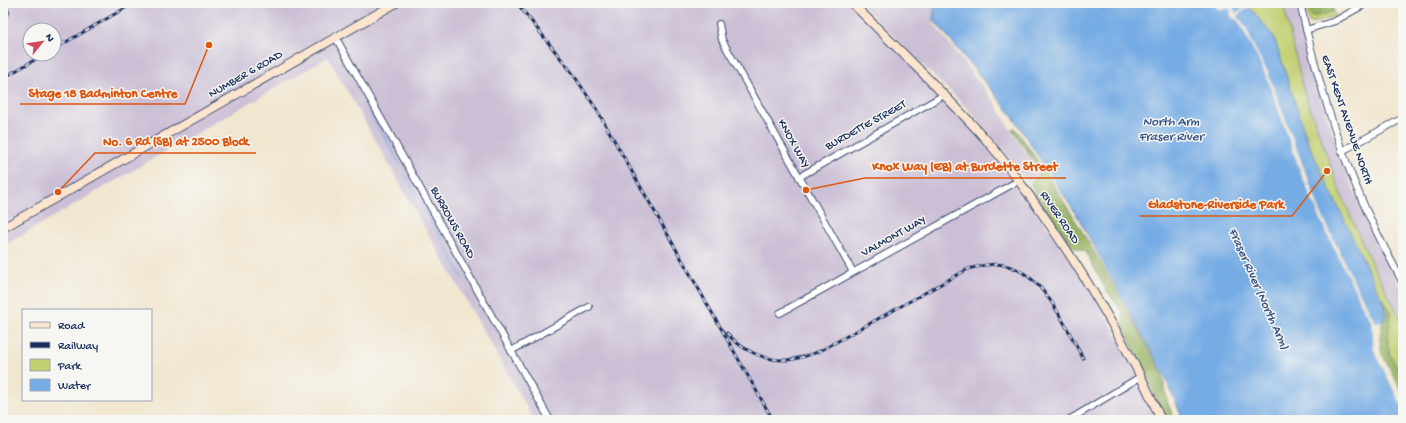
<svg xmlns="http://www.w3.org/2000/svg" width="1406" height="423" font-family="'Gochi Hand',sans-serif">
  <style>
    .industrial { fill: #cbbfd5; fill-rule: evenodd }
    .green { fill: #c2d072; stroke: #6e8068 }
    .forest { fill: #99b264; stroke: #5a7061 }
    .water { fill: #76ace4; stroke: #486ea1 }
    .pier { fill: #f1e7d0 }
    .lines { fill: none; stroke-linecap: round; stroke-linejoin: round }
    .stream { stroke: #76ace4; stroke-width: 1.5 }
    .street-casing { stroke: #3b4b6f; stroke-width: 8 }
    .secondary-casing { stroke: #3b4b6f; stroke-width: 10 }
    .street { stroke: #fff; stroke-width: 6 }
    .secondary { stroke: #fce5cf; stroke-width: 8 }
    .rail-casing { stroke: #1b2f5e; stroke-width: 3 }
    .rail { stroke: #f6f6f2; stroke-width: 1.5; stroke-dasharray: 4.5; stroke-linecap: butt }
    .labels { text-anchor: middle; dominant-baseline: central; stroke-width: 3; stroke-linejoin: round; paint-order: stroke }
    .street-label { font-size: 12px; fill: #1b2f5e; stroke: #f6f6f2 }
    .water-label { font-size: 13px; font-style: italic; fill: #365486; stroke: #f6f6f2 }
    .leader { fill: none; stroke: #de5710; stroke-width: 1.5 }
    .callout-dot { fill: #de5710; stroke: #f6f6f2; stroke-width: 1.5 }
    .callout-label { font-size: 13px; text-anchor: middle; font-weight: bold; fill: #de5710; stroke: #f6f6f2; stroke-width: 3; stroke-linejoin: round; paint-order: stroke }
  </style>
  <rect width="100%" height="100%" fill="#f6f6f2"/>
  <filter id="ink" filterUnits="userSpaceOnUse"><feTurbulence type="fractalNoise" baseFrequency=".025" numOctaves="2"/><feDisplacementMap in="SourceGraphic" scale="8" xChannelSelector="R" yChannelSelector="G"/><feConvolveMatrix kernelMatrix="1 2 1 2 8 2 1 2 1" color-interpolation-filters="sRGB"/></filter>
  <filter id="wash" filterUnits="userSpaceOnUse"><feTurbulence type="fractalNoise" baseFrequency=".012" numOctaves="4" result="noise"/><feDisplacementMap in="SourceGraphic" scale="16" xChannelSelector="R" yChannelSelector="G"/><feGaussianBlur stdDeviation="0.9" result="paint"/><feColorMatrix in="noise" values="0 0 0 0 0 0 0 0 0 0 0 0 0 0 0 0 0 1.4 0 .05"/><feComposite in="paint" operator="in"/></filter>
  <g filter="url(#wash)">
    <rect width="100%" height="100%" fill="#f1e7d0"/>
    <g class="industrial">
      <path d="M3 3H852L990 144 1098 299 1161 420H534L328 57 3 246ZM30 30H54V54H30Z"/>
      <polygon points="859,3 934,3 935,5 933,19 934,24 995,103 1010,129 1039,172 1028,183 1003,150 972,113"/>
      <polygon points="1283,3 1297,3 1309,56 1329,123 1338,148 1349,179 1372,230 1403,291 1403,323 1370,260 1341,194 1304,92"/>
    </g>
    <g class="green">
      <polygon points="1246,3 1283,3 1304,92 1341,194 1370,260 1403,323 1403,396 1384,361 1331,194 1308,143 1274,37"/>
      <polygon points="1304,3 1332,3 1335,16 1325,20 1310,23 1308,20"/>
    </g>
    <g class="forest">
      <polygon points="1307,3 1331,3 1333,12 1311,17"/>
      <path d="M1015 128C1065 199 1108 274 1150 351L1162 373 1168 404 1175 420H1166L1123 326V313L1105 288 1086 252 1073 247 1040 202 1030 184 1041 172 1012 129Z"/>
      <path d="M1377 293C1403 319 1383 324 1389 351 1391 361 1401 369 1403 379 1404 384 1403 390 1403 395L1381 353 1379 338 1382 321Z"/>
    </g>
    <polygon class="water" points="934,3 1217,3 1219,7 1235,3 1246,3 1274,37 1308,143 1385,306 1386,315 1379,328 1378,348 1403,396 1403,420 1183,420 1164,374 1079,219 1011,114 933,19 935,5"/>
    <polygon class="pier" points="1215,3 1219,3 1221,6 1229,3 1237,3 1232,6 1236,13 1250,5 1252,6 1237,15 1247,29 1252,43 1268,73 1320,211 1353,280 1372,316 1376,322 1382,321 1379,338 1381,353 1403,395 1403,407 1398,399 1374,350 1372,322 1364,309 1324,227 1302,176 1269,83 1259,61 1239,22 1235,18 1233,19 1230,13 1232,12 1231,10 1229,8 1221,10 1217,8"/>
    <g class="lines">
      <g class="stream">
        <polyline points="370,112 400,164"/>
        <polyline points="404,173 418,198"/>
        <polyline points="421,203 442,240"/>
        <polyline points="444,243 462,277"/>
      </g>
    </g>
  </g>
  <g filter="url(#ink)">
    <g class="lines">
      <g class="street-casing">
        <g id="street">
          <path d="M1300 3C1315 70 1334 136 1361 198 1373 227 1388 255 1403 283"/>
          <polyline points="3,7 6,12"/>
          <polyline points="719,24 722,40 853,272"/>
          <polyline points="1306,30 1335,21 1367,3"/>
          <polyline points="336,38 550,420"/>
          <polyline points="1342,151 1403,118"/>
          <polyline points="799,177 944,95"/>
          <polyline points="780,313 1018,181"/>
          <polyline points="511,351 589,307"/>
          <polyline points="1069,420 1140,377"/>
        </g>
      </g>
      <g class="secondary-casing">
        <g id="secondary">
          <path d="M852 3C898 49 946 94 989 143 1022 182 1050 224 1077 266 1108 315 1138 366 1161 420"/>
          <polyline points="3,228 396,3"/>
        </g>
      </g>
      <use href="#street" class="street"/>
      <use href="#secondary" class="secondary"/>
      <g class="rail-casing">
        <g id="rail">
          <polyline points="517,3 573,74 597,110 773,420"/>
          <polyline points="54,49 134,3"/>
          <polyline points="3,78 45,54"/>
          <path d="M727 333C741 350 765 361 787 360 799 359 809 355 820 351L968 269C980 266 992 263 1004 265 1044 273 1065 326 1083 358"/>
        </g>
      </g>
      <use href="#rail" class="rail"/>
    </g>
  </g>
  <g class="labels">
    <g class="street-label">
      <text transform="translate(246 75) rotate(-30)">NUMBER 6 ROAD</text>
      <text transform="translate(1346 120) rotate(71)">EAST KENT AVENUE NORTH</text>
      <text transform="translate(866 126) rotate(-29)">BURDETTE STREET</text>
      <text transform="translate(793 144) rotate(61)">KNOX WAY</text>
      <text transform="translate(1059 218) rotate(56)">RIVER ROAD</text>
      <text transform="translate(452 223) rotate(61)">BURROWS ROAD</text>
      <text transform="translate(894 237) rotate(-29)">VALMONT WAY</text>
    </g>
    <g class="water-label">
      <text x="1171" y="122">North Arm<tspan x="1171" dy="15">Fraser River</tspan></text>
      <text transform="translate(1258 289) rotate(66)">Fraser River (North Arm)</text>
    </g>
  </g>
  <path class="leader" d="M209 45L185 104H20M58 192L95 153H256M806 190L865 178H1066M1327 171L1292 216H1140"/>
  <g class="callout-dot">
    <circle cx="209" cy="45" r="4"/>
    <circle cx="58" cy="192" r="4"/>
    <circle cx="806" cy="190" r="4"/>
    <circle cx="1327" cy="171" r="4"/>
  </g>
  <g class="callout-label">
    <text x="103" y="97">Stage 18 Badminton Centre</text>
    <text x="176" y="145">No. 6 Rd (SB) at 2500 Block</text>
    <text x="965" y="170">Knox Way (EB) at Burdette Street</text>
    <text x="1216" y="208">Gladstone-Riverside Park</text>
  </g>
  <rect width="1406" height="423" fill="none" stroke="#f6f6f2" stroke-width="16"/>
  <rect x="22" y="309" width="130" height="92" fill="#f6f6f2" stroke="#9ea6b7"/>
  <rect x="30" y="322" width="20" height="6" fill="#fce5cf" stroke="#9ea6b7"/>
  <text x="58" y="329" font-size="12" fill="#1b2f5e">Road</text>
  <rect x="30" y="342" width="20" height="6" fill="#1b2f5e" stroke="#9ea6b7"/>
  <text x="58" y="349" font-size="12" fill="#1b2f5e">Railway</text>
  <rect x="30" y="359" width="20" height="12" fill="#c2d072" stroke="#9ea6b7"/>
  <text x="58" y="369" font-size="12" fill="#1b2f5e">Park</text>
  <rect x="30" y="379" width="20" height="12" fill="#76ace4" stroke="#9ea6b7"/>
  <text x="58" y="389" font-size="12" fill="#1b2f5e">Water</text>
  <g transform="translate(42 42) rotate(60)"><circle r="19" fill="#f6f6f2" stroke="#9ea6b7"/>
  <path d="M0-3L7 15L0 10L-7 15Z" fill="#d1495b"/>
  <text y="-6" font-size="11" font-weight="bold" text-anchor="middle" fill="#1b2f5e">N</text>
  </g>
</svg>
